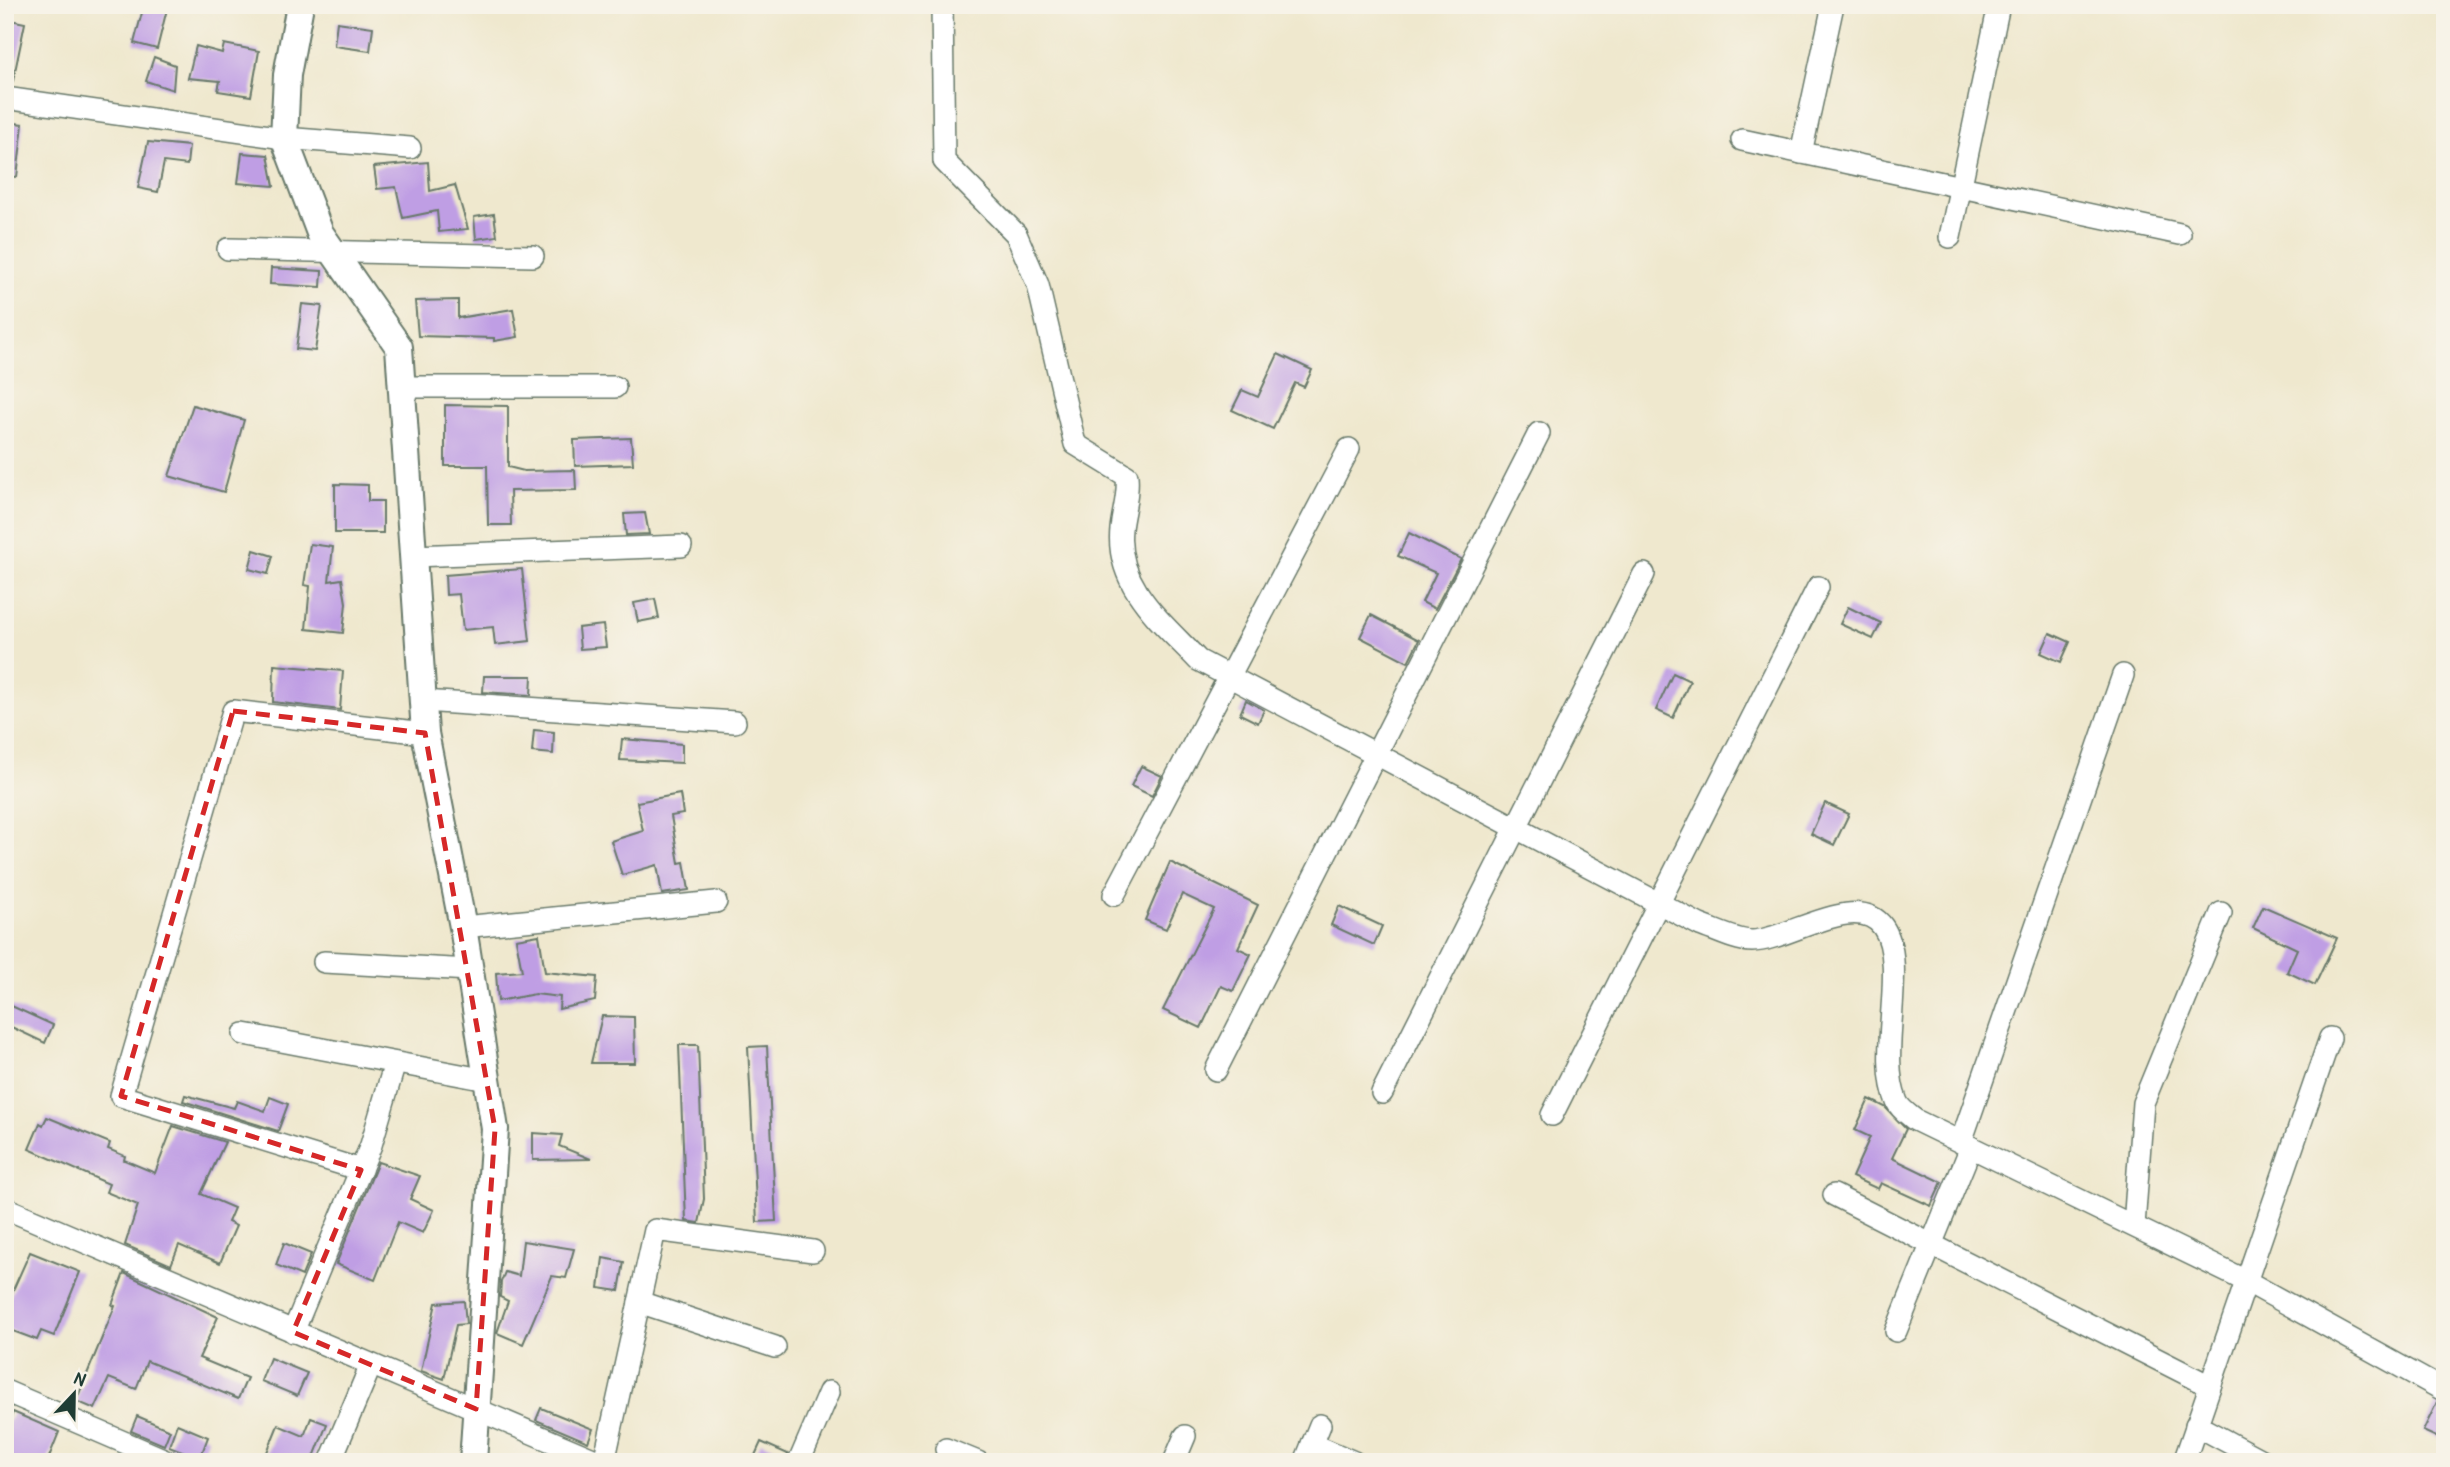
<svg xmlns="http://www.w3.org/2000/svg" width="2450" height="1467" font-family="'Patrick Hand',sans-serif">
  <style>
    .building { fill: #bf9ee4 }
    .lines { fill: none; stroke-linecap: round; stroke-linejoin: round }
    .minor-casing { stroke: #68796a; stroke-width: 24 }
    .tertiary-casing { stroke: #68796a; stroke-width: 30 }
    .minor { stroke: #fff; stroke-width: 21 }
    .tertiary { stroke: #fff; stroke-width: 26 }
    .marked { fill: none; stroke: #d62828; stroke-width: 5; stroke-dasharray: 14 9; stroke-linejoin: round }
  </style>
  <rect width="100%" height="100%" fill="#f7f3e8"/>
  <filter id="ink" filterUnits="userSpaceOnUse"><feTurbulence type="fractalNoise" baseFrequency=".0143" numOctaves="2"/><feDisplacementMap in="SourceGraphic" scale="14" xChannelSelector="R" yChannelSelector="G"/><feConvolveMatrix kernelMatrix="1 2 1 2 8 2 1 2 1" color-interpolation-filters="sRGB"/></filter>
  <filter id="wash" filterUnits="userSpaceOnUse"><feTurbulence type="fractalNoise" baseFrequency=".00686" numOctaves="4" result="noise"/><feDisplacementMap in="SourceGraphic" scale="28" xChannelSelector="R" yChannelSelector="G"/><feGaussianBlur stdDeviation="1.57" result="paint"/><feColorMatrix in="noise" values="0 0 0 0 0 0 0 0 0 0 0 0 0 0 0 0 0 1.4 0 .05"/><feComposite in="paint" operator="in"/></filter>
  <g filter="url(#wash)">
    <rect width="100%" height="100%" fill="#efe8ce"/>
    <g id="blocks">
      <g class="building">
        <polygon points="144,5 168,5 157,49 134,43"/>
        <polygon points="5,19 25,23 13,81 5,80"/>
        <polygon points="337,22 373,27 370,51 334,46"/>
        <polygon points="224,44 259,51 251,96 218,91 220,81 188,78 196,46 222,53"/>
        <polygon points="154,57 175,65 173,90 146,81"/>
        <polygon points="5,122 23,124 17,177 5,176"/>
        <polygon points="148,142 189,146 187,165 164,162 158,192 138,188"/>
        <polygon points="242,153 268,155 274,186 238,183"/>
        <polygon points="428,162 430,191 455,185 468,229 439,232 437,211 403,218 396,187 377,189 374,167"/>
        <polygon points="494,214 497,236 476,239 474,217"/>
        <polygon points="271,268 322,271 321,287 270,284"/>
        <polygon points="458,300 458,318 513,309 518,337 494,341 494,338 418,336 415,301"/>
        <polygon points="302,304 322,306 315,351 296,349"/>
        <polygon points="1278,354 1312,370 1304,387 1295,383 1273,429 1232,410 1242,390 1258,397"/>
        <polygon points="193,405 244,420 224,492 169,476"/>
        <polygon points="445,405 508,406 508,467 524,471 575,470 576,490 510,491 511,525 488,525 487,466 445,466"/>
        <polygon points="631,438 633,464 575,466 574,440"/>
        <polygon points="335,484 368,485 368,501 383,501 383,533 335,533"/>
        <polygon points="645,513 649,534 626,535 624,514"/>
        <polygon points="1409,533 1461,559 1435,609 1422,602 1436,573 1398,556"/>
        <polygon points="310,544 333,547 329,581 342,579 346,603 343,633 306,629 310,586 304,585"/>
        <polygon points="254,550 273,556 268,574 249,569"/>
        <polygon points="522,569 530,641 495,645 493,627 463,630 459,594 446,595 445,575"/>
        <polygon points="655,599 659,618 638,622 634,603"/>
        <polygon points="1848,607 1881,623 1873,639 1840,624"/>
        <polygon points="1371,615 1419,640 1408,662 1360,637"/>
        <polygon points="603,625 606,647 580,649 578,628"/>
        <polygon points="2050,633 2070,642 2061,662 2041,653"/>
        <polygon points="274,665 343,671 340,710 273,702"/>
        <polygon points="1673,673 1690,681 1673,718 1656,710"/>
        <polygon points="484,676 532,676 531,695 483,692"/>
        <polygon points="1246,700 1264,710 1258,723 1240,714"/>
        <polygon points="534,730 554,732 553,754 532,752"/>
        <polygon points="622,739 682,744 682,763 620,760"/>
        <polygon points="1141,766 1162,776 1152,796 1131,786"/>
        <polygon points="680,794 683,814 671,816 679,863 684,862 689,890 662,894 657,865 622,875 611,841 643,831 637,802"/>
        <polygon points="1825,803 1849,814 1834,845 1811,834"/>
        <polygon points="1170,862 1258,905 1238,948 1251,954 1233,991 1221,986 1201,1028 1163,1010 1214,909 1182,894 1166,929 1145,920"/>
        <polygon points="1339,906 1382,926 1374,945 1331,925"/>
        <polygon points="2263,906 2337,938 2315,985 2287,972 2297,949 2253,928"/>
        <polygon points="539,935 545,972 597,977 595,1001 559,1009 560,997 535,994 498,1001 496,973 522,971 516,939"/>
        <polygon points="5,1003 53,1025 45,1043 5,1024"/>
        <polygon points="602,1016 634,1017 635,1063 591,1063"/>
        <polygon points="679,1045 698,1045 704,1199 699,1223 686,1221"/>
        <polygon points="767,1046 776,1221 757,1222 748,1047"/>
        <polygon points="185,1095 234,1108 237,1101 265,1111 270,1097 288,1104 278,1131 183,1101"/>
        <polygon points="1869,1099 1885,1107 1906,1129 1892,1158 1942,1182 1931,1206 1881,1183 1878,1189 1852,1177 1870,1137 1855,1130"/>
        <polygon points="47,1117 110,1143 108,1149 125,1156 124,1160 155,1173 173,1126 225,1142 201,1194 234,1208 228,1222 236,1226 220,1263 179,1245 171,1265 125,1245 138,1205 106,1192 109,1184 29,1149 40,1123 43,1125"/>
        <polygon points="533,1133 562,1135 559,1146 591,1159 533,1160"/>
        <polygon points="378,1162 420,1176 410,1199 434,1210 423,1233 398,1222 375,1280 336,1264"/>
        <polygon points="523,1241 574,1249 566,1278 552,1276 523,1344 497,1333 508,1301 500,1297 501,1282 505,1272 519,1276"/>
        <polygon points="284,1243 311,1254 302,1276 276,1265"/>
        <polygon points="30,1252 80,1272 54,1336 41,1331 37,1340 5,1328 5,1308"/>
        <polygon points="603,1258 624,1262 619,1291 599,1288"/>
        <polygon points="124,1273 218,1317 199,1358 247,1378 238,1399 147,1361 136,1389 109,1378 95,1409 76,1401 115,1306 112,1305"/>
        <polygon points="464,1301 466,1324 456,1325 444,1379 421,1371 436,1303"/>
        <polygon points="270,1358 307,1373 297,1396 261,1381"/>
        <polygon points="2437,1402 2445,1404 2445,1441 2423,1431"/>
        <polygon points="541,1408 593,1429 588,1442 536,1420"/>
        <polygon points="13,1412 59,1432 47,1462 15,1462 5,1458 5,1431"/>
        <polygon points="137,1416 170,1430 164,1445 131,1431"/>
        <polygon points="311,1418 327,1424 312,1462 263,1462 278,1425 304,1436"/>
        <polygon points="177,1424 208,1437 200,1458 169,1446"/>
        <polygon points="761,1442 788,1454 786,1462 752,1462"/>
      </g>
    </g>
  </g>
  <g filter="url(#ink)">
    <use href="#blocks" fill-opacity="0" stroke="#68796a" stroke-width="2"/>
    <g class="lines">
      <g class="minor-casing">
        <g id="minor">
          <path d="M942 5 944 161 1016 234 1038 285 1075 444 1127 476C1129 496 1123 510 1121 529 1115 586 1163 623 1198 660L1700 925C1715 930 1736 941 1752 941 1787 941 1857 890 1883 927 1909 964 1876 1054 1897 1102 1900 1109 1909 1115 1915 1120L2246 1281 2445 1391"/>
          <polyline points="5,98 284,138 410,148"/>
          <polyline points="1742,140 2180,234"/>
          <polyline points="1801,153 1833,5"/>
          <polyline points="1950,237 1999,5"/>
          <polyline points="228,249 533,256"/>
          <polyline points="401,387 615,387"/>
          <polyline points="413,556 681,546"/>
          <polyline points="423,701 735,722"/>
          <polyline points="1114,895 1349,449"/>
          <polyline points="463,927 716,902"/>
          <polyline points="324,962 470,970"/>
          <polyline points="244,1034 487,1080"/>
          <polyline points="1216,1070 1539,433"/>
          <polyline points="1382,1093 1644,574"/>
          <polyline points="1552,1115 1818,587"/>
          <polyline points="1961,1142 2123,675"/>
          <polyline points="361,1170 121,1096 233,711 425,733"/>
          <polyline points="1834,1195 2210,1386"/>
          <polyline points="5,1208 600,1462"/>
          <polyline points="2134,1226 2143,1103 2221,913"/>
          <polyline points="639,1302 775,1347"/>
          <polyline points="1896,1331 1971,1147"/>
          <polyline points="293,1332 371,1145 395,1063"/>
          <polyline points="5,1391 170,1462"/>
          <polyline points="2196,1425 2265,1462"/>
          <polyline points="1312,1444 1354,1462"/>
          <polyline points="946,1449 978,1462"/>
          <polyline points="330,1462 371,1365"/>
          <polyline points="604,1462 655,1230 813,1251"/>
          <polyline points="799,1462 829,1392"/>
          <polyline points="1174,1462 1185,1436"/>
          <polyline points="1305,1462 1320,1425"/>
          <polyline points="2184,1462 2330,1038"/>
        </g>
      </g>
      <g class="tertiary-casing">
        <polyline id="tertiary" points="300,5 287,75 284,138 320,233 399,347 425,733 463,927 495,1129 473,1462"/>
      </g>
      <use href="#minor" class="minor"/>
      <use href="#tertiary" class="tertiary"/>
    </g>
  </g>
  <path class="marked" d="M233 711 425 733 495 1129 476 1409 293 1332 361 1170 121 1096Z"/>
  <rect width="2450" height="1467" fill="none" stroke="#f7f3e8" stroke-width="28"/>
  <g transform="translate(74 1394) rotate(22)" stroke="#f7f3e8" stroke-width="5" paint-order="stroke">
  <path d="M0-5L12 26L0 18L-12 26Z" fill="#1f3d34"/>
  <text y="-10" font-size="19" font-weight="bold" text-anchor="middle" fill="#1f3d34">N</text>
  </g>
</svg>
